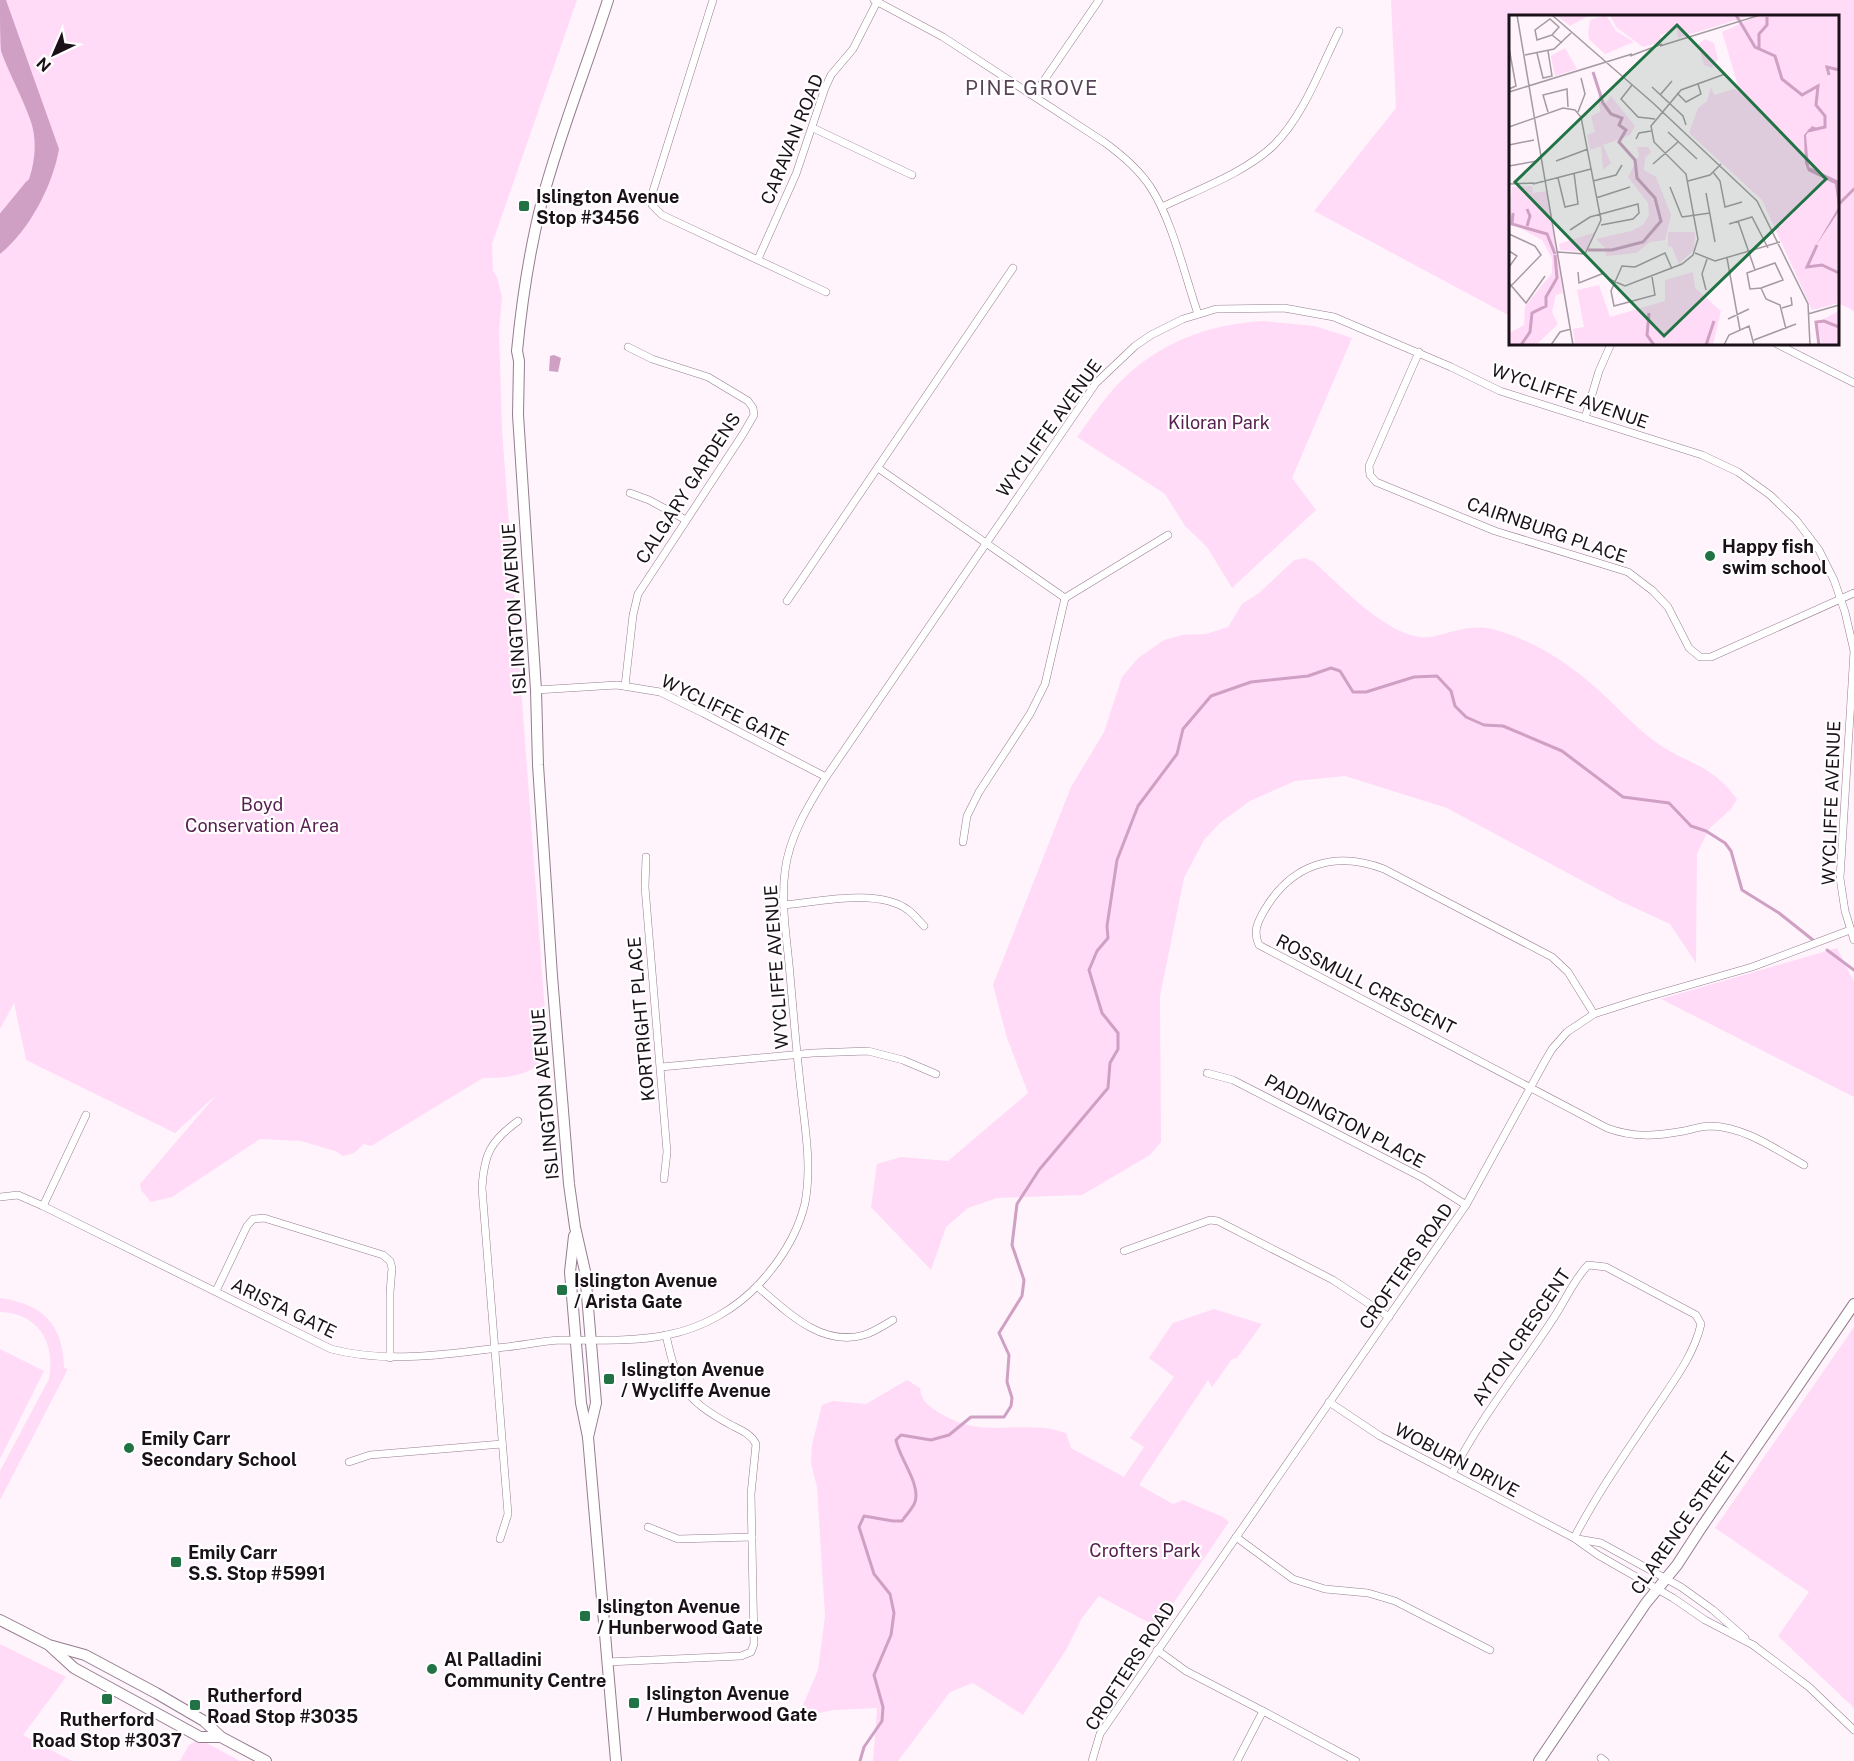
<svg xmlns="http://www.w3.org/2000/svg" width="1854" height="1761" font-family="'Public Sans',sans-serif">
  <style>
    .green { fill: #ffdbf7 }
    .water { fill: #cfa0c4 }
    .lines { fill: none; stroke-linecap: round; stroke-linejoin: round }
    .stream { stroke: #cfa0c4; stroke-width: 3 }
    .river { stroke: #cfa0c4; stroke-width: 16 }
    .street-casing { stroke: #957d8f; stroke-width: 8 }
    .secondary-casing { stroke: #957d8f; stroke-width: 12 }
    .street { stroke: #fff; stroke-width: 7 }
    .secondary { stroke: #fff; stroke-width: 10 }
    .poi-dot { fill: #217345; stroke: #fff; stroke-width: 2 }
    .labels { text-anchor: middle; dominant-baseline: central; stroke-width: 4.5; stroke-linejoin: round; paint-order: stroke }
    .street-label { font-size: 18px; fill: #1b1219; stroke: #fff }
    .poi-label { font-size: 18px; font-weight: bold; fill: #1b1219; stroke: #fff; text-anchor: start }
    .park-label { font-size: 18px; fill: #592151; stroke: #fff }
    .neighbourhood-label { font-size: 20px; letter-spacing: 1.5px; fill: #594455; stroke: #fff }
    .inset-river { fill: none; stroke: #cfa0c4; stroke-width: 3 }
    .inset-road { fill: none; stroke: #a49aa1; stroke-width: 1.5 }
    .view { fill: #217345; fill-opacity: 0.15; stroke: #217345; stroke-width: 3 }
    .inset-edge { fill: none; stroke: #1b1219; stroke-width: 3 }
  </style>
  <rect width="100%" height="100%" fill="#fff4fc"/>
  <g class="green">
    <path d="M0 0H577L492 244 493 271 497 277 502 297 499 331 502 429 548 1053C545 1057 540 1064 535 1067 522 1077 499 1078 483 1078L371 1146 364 1144 354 1153 343 1156 335 1151 301 1141 260 1139 172 1197 151 1202 141 1190 140 1184 217 1094 175 1133 26 1060 14 1003 0 1029Z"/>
    <polygon points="1391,0 1854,0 1854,311 1838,303 1838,16 1510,16 1510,316 1314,211 1396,108"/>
    <path d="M1263 321 1315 326 1352 338 1292 478 1316 510 1232 588 1207 547 1185 526 1165 494 1077 437C1091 418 1104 398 1120 382 1158 343 1209 324 1263 321Z"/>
    <path d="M1305 558 1314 562C1340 585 1392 642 1430 637 1451 633 1470 624 1492 629 1527 638 1561 658 1588 681 1613 701 1633 727 1660 745 1692 766 1711 764 1737 799L1731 809 1709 829 1697 854 1696 963 1670 924 1620 901 1447 808 1345 776 1295 781 1250 801 1221 822 1204 840 1184 878 1160 996 1161 1142 1150 1155 1082 1195 997 1198 968 1208 946 1227 931 1270 871 1207 877 1164 901 1157 948 1161 1028 1093 1007 1038 993 985 1071 787 1104 732 1122 677 1138 658 1164 640 1182 635 1206 634 1228 627 1242 604 1259 593 1294 560Z"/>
    <polygon points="1837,948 1854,982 1854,1097 1661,999"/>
    <path d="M0 1298C43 1304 63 1324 64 1368L68 1369 0 1500V1471L49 1379C56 1344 39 1313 0 1312Z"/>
    <path d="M1214 1309 1262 1324 1237 1358 1232 1359 1212 1387 1208 1380 1139 1485 1173 1504 1183 1500 1223 1517 1229 1522 1157 1627 1099 1596 1082 1618 1066 1650 1023 1715 973 1683 950 1692 898 1761H873L877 1708 834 1710 798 1717 818 1670 825 1616 817 1487 811 1463 812 1445 822 1405 833 1401 866 1404 907 1380 920 1388C921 1399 927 1405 935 1410 976 1437 999 1424 1043 1428 1050 1428 1058 1431 1066 1433L1071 1448 1124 1477 1144 1447 1130 1438 1174 1377 1149 1358 1173 1323Z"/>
    <polygon points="1854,1327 1854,1708 1778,1636 1809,1592 1715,1528"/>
    <polygon points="0,1349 44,1371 0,1459"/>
    <polygon points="0,1644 66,1677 23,1735 72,1761 0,1761"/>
    <polygon points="199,1739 238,1760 239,1761 180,1761 189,1745"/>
  </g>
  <g class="water">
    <path d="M0 0H6L59 149C53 185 29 231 0 254V230C25 201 44 156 30 119 22 96 9 74 1 51 0 36 0 15 0 0Z"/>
    <polygon points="554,355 561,358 558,372 549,371 550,356"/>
  </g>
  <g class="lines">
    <g class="stream">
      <polyline points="1838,205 1854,189"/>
      <polyline points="1827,950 1854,970"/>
      <path d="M860 1761 864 1747 882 1721 883 1707 874 1675 891 1635 894 1613 890 1594 874 1574 859 1527 864 1516 893 1521H902C906 1515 913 1508 915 1502 921 1484 899 1458 896 1440L901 1435 931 1440 949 1435 971 1417H1004L1011 1406 1012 1398 1007 1382 1009 1355 999 1333 1022 1296 1024 1280 1012 1245 1017 1204 1039 1170 1108 1088 1110 1063 1118 1049V1033L1102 1013 1089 970 1097 951 1108 938 1107 926 1117 860 1138 806 1177 754 1183 729 1211 696 1251 682 1308 676 1331 668 1340 671 1353 692H1366L1414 677 1437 676 1451 691 1455 706 1466 717 1484 725 1503 726 1562 751 1623 797 1669 803 1691 826 1706 831 1725 843 1731 851 1742 890 1779 913 1813 940"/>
    </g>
    <polyline class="river" points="0,226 32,187"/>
    <g class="street-casing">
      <g id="street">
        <polyline points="713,0 653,191 652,205 662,215 826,292"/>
        <path d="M874 0 943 37 1104 142C1122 155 1139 169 1151 188 1172 220 1185 276 1198 314"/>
        <polyline points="1034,95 1099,0"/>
        <polyline points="813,128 912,175"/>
        <path d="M1162 207C1197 190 1245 173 1274 145 1304 115 1320 69 1339 31"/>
        <polyline points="758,259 796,174 825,88 831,75 853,49 878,0"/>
        <polyline points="1777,344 1854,383"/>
        <polyline points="1419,352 1369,466 1370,475 1376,482 1495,531 1628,572 1653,591 1668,607 1689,648 1700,657 1711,657 1854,593"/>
        <polyline points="1585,418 1599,371 1611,344"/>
        <polyline points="878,468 1065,598"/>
        <polyline points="630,493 649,500 686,520"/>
        <polyline points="1065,598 1168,535"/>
        <polyline points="787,601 1013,268"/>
        <polyline points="625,686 633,615 638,594 743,434 754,415 753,408 748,401 708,377 652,359 628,347"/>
        <polyline points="536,690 617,685 660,692 703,713 826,777"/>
        <polyline points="963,842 967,816 979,792 1030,714 1045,684 1065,598"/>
        <polyline points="646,857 645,887 667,1152 664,1179"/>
        <path d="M784 905C819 902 878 888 908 910 914 914 919 921 924 926"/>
        <path d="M1594 1014 1568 972 1552 957 1384 869C1335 850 1291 864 1264 911 1257 923 1253 932 1259 945L1607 1128C1634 1138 1656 1136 1684 1131 1693 1129 1702 1126 1711 1126 1745 1127 1775 1149 1804 1165"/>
        <polyline points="661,1067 813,1053 868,1051 903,1060 936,1074"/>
        <polyline points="1207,1073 1233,1080 1423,1178 1466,1205"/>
        <path d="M0 1197 18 1195 43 1206 331 1349C388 1364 449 1354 506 1347 524 1345 542 1341 560 1340 596 1340 632 1342 667 1335 703 1328 736 1309 760 1283 781 1260 798 1233 805 1203 812 1166 805 1128 801 1091 796 1049 793 1006 789 964 786 934 781 901 785 871 789 837 808 806 826 777L1096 383 1135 346 1151 335 1183 319 1216 309 1284 308 1334 317 1451 367 1500 391 1702 455 1738 472 1770 495 1796 520 1819 550 1834 580 1845 612 1854 651 1840 878 1845 911 1854 940"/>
        <polyline points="43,1206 86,1115"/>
        <polyline points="1124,1251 1210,1220 1218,1221 1333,1280 1389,1317"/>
        <path d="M757 1286C787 1312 821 1347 864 1335 874 1332 884 1325 893 1320"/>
        <polyline points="216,1291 247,1226 253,1219 264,1218 383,1255 390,1261 392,1268 390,1292 390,1358"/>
        <polyline points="1329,1402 1380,1436 1574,1538 1598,1555 1673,1598 1705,1620 1755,1646"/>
        <polyline points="349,1462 370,1455 502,1444"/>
        <path d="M1452 1474C1480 1418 1519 1371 1553 1319 1565 1301 1573 1281 1588 1265L1606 1267 1696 1315 1701 1324C1694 1355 1673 1382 1655 1409 1627 1451 1598 1492 1574 1538"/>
        <polyline points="648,1527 678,1539 752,1537"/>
        <polyline points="1236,1537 1293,1579 1325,1589 1368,1593 1395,1601 1490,1650"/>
        <path d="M500 1539 508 1514 482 1188C484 1153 491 1141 518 1121"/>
        <polyline points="1578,1539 1601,1543 1681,1587 1713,1610 1745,1638"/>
        <polyline points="1753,1645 1809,1687 1854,1730"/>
        <polyline points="1157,1650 1186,1671 1263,1711"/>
        <path d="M607 1662 741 1656 751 1652 754 1644 751 1494 756 1444C751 1434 741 1430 731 1425 685 1400 677 1386 666 1335"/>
        <polyline points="1601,1758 1605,1761"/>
        <polyline points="1092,1761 1100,1734 1466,1205 1545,1061 1552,1049 1567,1032 1594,1014 1644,998 1752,967 1850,930"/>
        <polyline points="1237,1761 1263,1711 1356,1761"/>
      </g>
    </g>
    <g class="secondary-casing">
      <g id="secondary">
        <polyline points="574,1236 570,1272 581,1403 588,1437 616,1761"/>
        <path d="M588 1437 596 1403 585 1271 575 1227 569 1184 552 976 538 765 536 690 518 415 519 361 517 351C522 299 530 247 543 197 561 130 587 66 608 0"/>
        <polyline points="0,1620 49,1645 85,1655 156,1693 204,1721 221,1737 266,1761"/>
        <polyline points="51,1647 74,1668 200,1737 221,1737"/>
        <polyline points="1539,1761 1646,1603 1677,1565 1701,1528 1854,1304"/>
      </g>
    </g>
    <use href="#street" class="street"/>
    <use href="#secondary" class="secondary"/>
  </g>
  <g class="poi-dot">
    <rect x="518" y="200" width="12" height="12" rx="3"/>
    <circle cx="1710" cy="556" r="6"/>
    <rect x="556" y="1284" width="12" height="12" rx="3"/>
    <rect x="603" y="1373" width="12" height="12" rx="3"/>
    <circle cx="129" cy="1448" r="6"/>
    <rect x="170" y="1556" width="12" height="12" rx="3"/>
    <rect x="579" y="1610" width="12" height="12" rx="3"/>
    <circle cx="432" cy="1669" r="6"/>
    <rect x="101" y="1693" width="12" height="12" rx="3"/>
    <rect x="628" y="1697" width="12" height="12" rx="3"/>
    <rect x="189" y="1699" width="12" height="12" rx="3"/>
  </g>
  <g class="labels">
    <g class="street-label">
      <text transform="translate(792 139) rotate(-68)">CARAVAN ROAD</text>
      <text transform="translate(1570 396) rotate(19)">WYCLIFFE AVENUE</text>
      <text transform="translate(1049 428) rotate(-54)">WYCLIFFE AVENUE</text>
      <text transform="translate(688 488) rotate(-57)">CALGARY GARDENS</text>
      <text transform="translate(1547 530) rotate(19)">CAIRNBURG PLACE</text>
      <text transform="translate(514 609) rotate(-94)">ISLINGTON AVENUE</text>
      <text transform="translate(725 710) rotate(26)">WYCLIFFE GATE</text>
      <text transform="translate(1831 803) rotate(-88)">WYCLIFFE AVENUE</text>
      <text transform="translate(776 967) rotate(-94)">WYCLIFFE AVENUE</text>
      <text transform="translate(1366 984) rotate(27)">ROSSMULL CRESCENT</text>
      <text transform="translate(641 1019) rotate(-95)">KORTRIGHT PLACE</text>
      <text transform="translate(545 1094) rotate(-95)">ISLINGTON AVENUE</text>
      <text transform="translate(1345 1121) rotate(28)">PADDINGTON PLACE</text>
      <text transform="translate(1406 1266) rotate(-55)">CROFTERS ROAD</text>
      <text transform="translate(284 1308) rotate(26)">ARISTA GATE</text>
      <text transform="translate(1521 1337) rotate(-56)">AYTON CRESCENT</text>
      <text transform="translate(1457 1460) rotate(28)">WOBURN DRIVE</text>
      <text transform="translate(1683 1523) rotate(-55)">CLARENCE STREET</text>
      <text transform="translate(1130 1666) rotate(-57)">CROFTERS ROAD</text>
    </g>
    <g class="poi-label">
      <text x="536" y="196">Islington Avenue<tspan x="536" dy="21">Stop #3456</tspan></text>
      <text x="1722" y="546">Happy fish<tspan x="1722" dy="21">swim school</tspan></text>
      <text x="574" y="1280">Islington Avenue<tspan x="574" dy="21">/ Arista Gate</tspan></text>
      <text x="621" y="1369">Islington Avenue<tspan x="621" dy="21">/ Wycliffe Avenue</tspan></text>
      <text x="141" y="1438">Emily Carr<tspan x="141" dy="21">Secondary School</tspan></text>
      <text x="188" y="1552">Emily Carr<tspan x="188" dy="21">S.S. Stop #5991</tspan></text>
      <text x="597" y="1606">Islington Avenue<tspan x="597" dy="21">/ Hunberwood Gate</tspan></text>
      <text x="444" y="1659">Al Palladini<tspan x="444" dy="21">Community Centre</tspan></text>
      <text x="646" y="1693">Islington Avenue<tspan x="646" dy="21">/ Humberwood Gate</tspan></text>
      <text x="207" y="1695">Rutherford<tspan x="207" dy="21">Road Stop #3035</tspan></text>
      <text x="107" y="1719" text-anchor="middle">Rutherford<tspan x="107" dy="21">Road Stop #3037</tspan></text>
    </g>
    <g class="park-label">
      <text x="1219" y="422">Kiloran Park</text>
      <text x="262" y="804">Boyd<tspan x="262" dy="21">Conservation Area</tspan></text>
      <text x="1145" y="1550">Crofters Park</text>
    </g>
    <g class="neighbourhood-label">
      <text x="1032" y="88">PINE GROVE</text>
    </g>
  </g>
  <g transform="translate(1509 15)">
    <rect width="330" height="330" fill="#fff4fc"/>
    <path d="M47 0H81L61 11ZM97 0 107 16 125 27 96 39 80 24 79 18 81 5ZM101 0H243L169 23 168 14 156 18 151 20 153 27 134 32 107 12ZM250 0H330V288L303 295 253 185 180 118 189 93 198 86 202 72 205 80 225 74 231 77 213 17ZM196 24 205 28 209 44 203 53 195 50 189 30ZM56 33 68 54 46 61 42 41ZM89 80 96 89 102 81 126 111 121 120 94 130 102 148 94 155 92 131 81 135 78 120 86 117 82 101 91 97ZM128 132H139L142 137 136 143 135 155 147 162 162 200 156 225 141 227 127 238 97 241 96 233 87 224 122 216 134 210 140 200 139 188 119 162 130 140ZM23 171 24 178 38 176 54 278 47 280 43 297 49 309 27 330H0V318L15 310 16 291 43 258V243L33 225 0 207 3 172ZM87 217 76 237 51 235 50 229ZM159 217H186L185 235 170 249 163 232 159 231ZM184 257 186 273 212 296 204 330H66L64 314 75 312 68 275 90 270 101 302 156 286V265ZM330 296V330H313L308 307Z" fill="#ffdbf7"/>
    <path d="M303 111 310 114H302L297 120 300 152 330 166V196L306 232 329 193 328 184 326 169 299 156 296 148 295 120Z" fill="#cfa0c4"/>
    <path class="inset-river" d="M227 0 246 32 266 41 273 64 293 80 309 71 307 90 316 101V112L299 116M250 34V19L258 10V2M320 60 318 52 330 55M18 194 21 201 18 211M4 198 3 209 38 219 46 239M308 230 298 252 313 250 330 258M79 235H103L134 227 152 206 146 183 128 163 126 145 110 127 117 115 110 110 113 103 102 99 94 88 84 57M140 298 138 320 145 330M12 330 21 317 23 298 37 291V282L48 263 46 240M197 330 205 306M310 330 307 307 315 306 330 312"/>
    <path class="inset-road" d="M8 0 64 330M43 0 144 88M43 20 28 25 26 15 41 4 50 12 43 20 53 28M151 31 251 0M0 33 7 71 0 74M28 38 34 63 43 61 39 36M16 40 45 34 62 18M121 41 153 29M123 70 112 84 129 102 146 104M143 72 174 101 177 110M0 77 123 39M168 78 177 87 192 79 189 69M151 80 163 66M144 88 248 186 299 289 301 330M39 97 34 80 58 74 59 92M69 97 76 79 72 63M0 112 54 93 66 95 72 102 92 205 76 239M159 117 188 144M127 124 130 118 142 116M0 130 25 125M47 146 79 134M144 149 169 127M0 151 28 146M204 157 211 166 216 192 233 187M49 163 56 192 69 189 65 158M84 166 107 160 113 150M179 166 201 160 212 149M0 169 25 168M24 169 82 154M161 172 173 202M197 178 206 227M87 183 121 172M173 202 201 198M229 206 246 255 238 258 241 274 252 273 257 284 271 290 277 314M220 209 243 202 259 233M61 215 81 202 129 189 130 198 124 204 92 210M0 219 26 231 32 240 0 273M0 236 8 241 0 252M49 237 76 239 100 264 116 271 173 249 184 240 189 224 177 159 145 127 142 111 172 75 216 59M186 238 206 246 271 227M218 243 231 315M246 255 266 248 274 265 252 273M69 257 70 268 95 258M143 262 146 280 105 291 102 276 113 251 126 252 156 238 163 254M0 268 17 288 36 261M197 275 193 259 198 244M273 293 283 290 282 282M299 299 330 290M219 304 240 294M245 325 287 309M42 330 51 317 62 314M215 330 220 320 240 311 245 330"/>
    <path class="view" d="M168 10 317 164 155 321 6 167Z"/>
    <rect width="330" height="330" class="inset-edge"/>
  </g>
  <g transform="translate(54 54) rotate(224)" stroke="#ffffff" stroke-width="4.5" paint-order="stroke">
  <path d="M0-4.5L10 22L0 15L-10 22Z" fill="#1b1219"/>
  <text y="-9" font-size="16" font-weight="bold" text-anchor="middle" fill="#1b1219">N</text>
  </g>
</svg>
